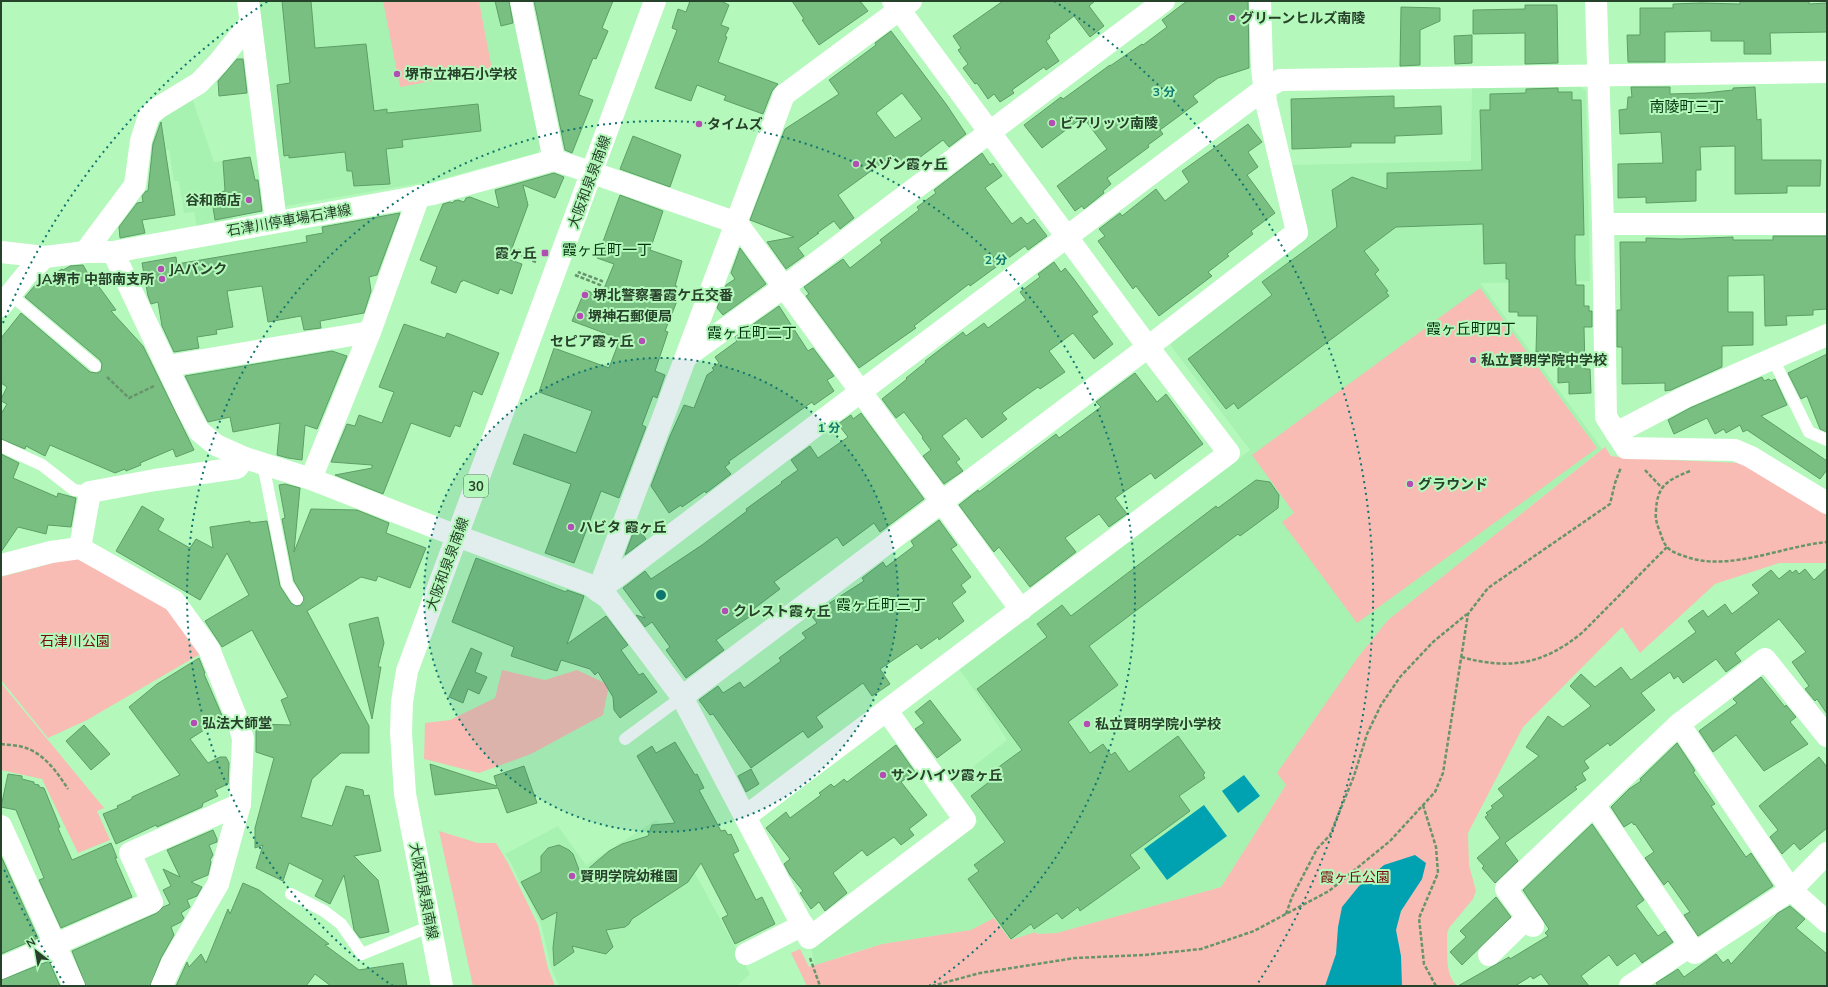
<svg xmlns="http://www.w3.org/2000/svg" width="1828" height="987" font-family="Mulish,'Noto Sans JP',sans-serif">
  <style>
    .built { fill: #a7f2b0 }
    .green { fill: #f8bcb4 }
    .water { fill: #00a2b2 }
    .building { fill: #79bf82; stroke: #5d9e66; fill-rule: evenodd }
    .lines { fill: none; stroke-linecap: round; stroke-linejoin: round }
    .path { stroke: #67946c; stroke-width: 2.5; stroke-dasharray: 4 2; stroke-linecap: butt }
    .lane { stroke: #fff; stroke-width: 12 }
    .street { stroke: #fff; stroke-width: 22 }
    .secondary { stroke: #fff; stroke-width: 22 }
    .primary { stroke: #fff; stroke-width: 22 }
    .ring { fill: none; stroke: #0f766e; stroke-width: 2; stroke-dasharray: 2 4 }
    .poi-dot { fill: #b34eb3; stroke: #b5f8bc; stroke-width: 1.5 }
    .labels { text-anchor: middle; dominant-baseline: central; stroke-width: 4; stroke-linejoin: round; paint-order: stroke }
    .shield { fill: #b5f8bc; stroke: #527956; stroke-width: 1 }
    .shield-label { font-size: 13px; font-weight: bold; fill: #27422a }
    .poi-label { font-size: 14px; font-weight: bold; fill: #27422a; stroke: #b5f8bc; text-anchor: start }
    .street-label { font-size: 14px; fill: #27422a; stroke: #b5f8bc }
    .park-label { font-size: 14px; fill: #78090c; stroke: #b5f8bc }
    .neighbourhood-label { font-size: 15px; fill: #00340d; stroke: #b5f8bc }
    .centre { fill: #0f766e; stroke: #b5f8bc; stroke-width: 2 }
    .ring-label { font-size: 12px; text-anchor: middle; font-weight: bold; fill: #0f766e; stroke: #b5f8bc; stroke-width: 4; stroke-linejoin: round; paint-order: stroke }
  </style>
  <rect width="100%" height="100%" fill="#b5f8bc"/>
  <g class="built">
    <polygon points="258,1 510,1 542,147 537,153 433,181 285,206"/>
    <polygon points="1577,84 1586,91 1590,281 1480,283 1602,449 1388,620 1358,657 1286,785 1221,887 1057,933 1037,934 1036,932 1010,940 994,918 971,930 882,944 847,954 815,966 811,948 978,822 951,784 1007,740 987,708 959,669 1250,450 1171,346 1172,339 1308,236 1291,165 1471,161 1472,87"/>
    <polygon points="191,95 214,162 223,161 233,220 197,227 194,212 184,213 179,181 174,181 169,150 144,154 153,118"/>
    <polygon points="656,820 673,833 750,974 737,986 559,986 551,967 541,924 510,861 505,854 558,826 586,865"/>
  </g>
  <g class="green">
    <polygon points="383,1 479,1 492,70 400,87"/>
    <polygon points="1480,288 1597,448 1357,623 1282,522 1294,513 1252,455"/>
    <path d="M1605 447 1611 456 1625 458 1740 463 1827 512V563H1779L1715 584 1640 653 1622 627 1523 727 1468 833 1469 865 1476 891 1473 899 1449 928 1447 934C1448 950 1444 974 1457 986H807L791 953 800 949 809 967 882 944 971 930 994 918 1010 940 1036 932 1037 934 1057 933 1221 887 1286 785 1277 773 1358 657 1388 620Z"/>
    <polygon points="75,557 166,607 202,653 87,720 48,738 1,680 1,577"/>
    <polygon points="502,670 545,680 577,670 609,685 603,715 531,754 479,773 424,759 425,723 450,720 495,698"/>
    <polygon points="1,683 104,808 97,811 110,840 78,853 42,779 1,770"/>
    <polygon points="439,831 478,843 496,843 508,863 538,925 548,968 555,986 473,986"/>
  </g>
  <g class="water">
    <polygon points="1244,775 1260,796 1238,813 1222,791"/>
    <polygon points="1204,805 1227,836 1167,880 1144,849"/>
    <polygon points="1415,855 1426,863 1422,879 1401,911 1396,930 1401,956 1402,986 1325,986 1336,954 1338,927 1342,907 1359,886 1384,865"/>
  </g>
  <g class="building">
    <polygon points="282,1 311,1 315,48 366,44 374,111 387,109 387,113 478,104 481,131 402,140 403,147 386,149 390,184 354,186 352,171 347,171 345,152 289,158 289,155 284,156 277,85 290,83"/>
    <polygon points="495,1 509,1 513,23 501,26"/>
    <polygon points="534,1 613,1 602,28 608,31 596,59 593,58 579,93 579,95 593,100 572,153 565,150"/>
    <polygon points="690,1 721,1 729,5 721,25 729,28 725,36 727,37 718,62 778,84 772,91 763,114 724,100 726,96 697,85 691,101 655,88 677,30 672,28 678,9 686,12"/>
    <polygon points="792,1 860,1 868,11 819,45 802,20 804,19"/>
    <polygon points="1003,1 1095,1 1089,6 1104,26 1090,37 1074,16 1049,35 1050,38 1046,41 1059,61 1046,70 1044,67 1012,90 1014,93 1000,102 994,94 988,99 977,83 975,84 963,68 968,64 958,50 961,48 953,36"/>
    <polygon points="1187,1 1248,1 1249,68 1218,78 1193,96 1198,102 1160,130 1163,134 1148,145 1149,147 1107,178 1111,184 1103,191 1104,193 1084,209 1082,206 1075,211 1057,186 1107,149 1083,117 1042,148 1024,125 1061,97 1063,99 1110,65 1110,66 1142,44 1143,45 1167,27 1162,20"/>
    <polygon points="1740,1 1809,1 1809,4 1827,3 1827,32 1770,33 1771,54 1744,54 1744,41 1711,41 1711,31 1665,32 1665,62 1628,62 1627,35 1640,35 1640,8 1673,8 1673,4 1701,3 1740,4"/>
    <polygon points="1525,5 1557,5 1558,63 1525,64 1525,33 1473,34 1473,10 1525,9"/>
    <polygon points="1401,7 1440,8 1440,21 1420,30 1420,65 1400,66"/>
    <path d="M891 31 946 104 966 134 949 147 943 140 911 164 907 158 899 164 893 155 838 195 854 218 840 229 834 221 817 233H819L798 248 804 256 786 269 767 242 794 237 750 220 785 129 839 94 829 80 876 45 875 43ZM902 93 922 119 895 138 876 113Z"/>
    <polygon points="1472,35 1472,63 1455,64 1454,36"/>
    <polygon points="237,59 243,59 247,93 219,96 218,81"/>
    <polygon points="1631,87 1670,87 1670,94 1705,93 1733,90 1733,88 1755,87 1757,120 1761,119 1762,160 1821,160 1820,186 1787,186 1787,193 1735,194 1735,146 1700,147 1701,170 1696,170 1696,201 1646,203 1646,197 1618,198 1618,164 1663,163 1661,132 1620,134 1619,110 1627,109 1628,97 1632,97"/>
    <polygon points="1558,88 1558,92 1572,92 1572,100 1581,100 1584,235 1575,235 1575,258 1576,285 1584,285 1584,306 1589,306 1589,311 1592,311 1592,327 1584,327 1585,369 1590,369 1591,393 1569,394 1569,382 1558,383 1558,362 1543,362 1543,352 1536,352 1537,316 1518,316 1518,312 1509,312 1509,279 1506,279 1506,263 1484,264 1483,224 1396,227 1364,251 1379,270 1375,274 1388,291 1386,292 1389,296 1238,409 1234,403 1226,409 1188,359 1272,295 1262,282 1337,227 1332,190 1352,177 1387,189 1387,173 1482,170 1480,110 1490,110 1490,94 1526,93 1526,89"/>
    <polygon points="1394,96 1394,108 1441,106 1442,134 1395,136 1395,143 1351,143 1351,147 1292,149 1291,99"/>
    <polygon points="161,122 175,215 142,220 145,233 120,238 119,227 137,203 143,202 142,196 146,191 148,191 153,144"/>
    <polygon points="1248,124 1262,142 1248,152 1258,167 1247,175 1275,213 1251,231 1253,234 1227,254 1229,256 1208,272 1212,276 1159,316 1136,286 1133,289 1098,241 1105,236 1099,229 1120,213 1122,216 1156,189 1165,201 1189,182 1182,171"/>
    <polygon points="633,136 681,155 670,187 620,169"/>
    <polygon points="982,153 990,165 993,163 1002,176 985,188 1012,224 1021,217 1027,224 1034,219 1047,236 1028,250 1025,246 970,286 969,284 914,326 916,328 859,368 806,296 809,294 804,287 843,259 850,268 882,243 880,240 919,210 917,207 936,193 934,190"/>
    <polygon points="250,157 255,180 258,180 262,211 215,220 211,194 225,191 223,161"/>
    <polygon points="554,173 564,177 555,198 523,185 528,205 508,259 522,264 512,294 500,289 498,294 463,280 462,282 461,281 456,293 431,283 437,267 420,260 443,204 450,202 453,203 454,201 458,200 464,202 466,198 470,197 499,208 495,190"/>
    <polygon points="620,195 663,211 650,250 682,261 675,286 677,286 673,299 677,301 665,331 668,332 655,371 665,375 657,398 653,396 642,425 646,427 619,498 601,491 574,563 545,553 571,484 513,464 524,434 576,453 592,411 539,392 554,348 609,368 620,339 572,321 585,290 601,296 614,264 597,258"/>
    <polygon points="400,213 377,275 369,277 371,291 364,313 320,321 321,328 304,330 301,316 268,322 262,286 227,291 233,327 216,330 217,334 197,337 199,348 174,352 162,326 158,302 151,304 148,296 142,263 176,257 177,264 307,242 306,236 323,233 322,227"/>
    <polygon points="1773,236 1827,236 1827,309 1813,310 1813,315 1786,316 1787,325 1765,326 1764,275 1728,276 1728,312 1753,312 1753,345 1722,346 1722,367 1671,390 1665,391 1665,383 1622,384 1622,347 1617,347 1617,310 1621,310 1620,242 1646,242 1646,238 1681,239 1733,237 1733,240 1773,240"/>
    <polygon points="740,248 766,284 723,315 717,308 726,285 735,279 731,273"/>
    <polygon points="1054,262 1061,272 1065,268 1073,278 1098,312 1092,316 1113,344 1094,359 1073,333 1049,351 1065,372 1040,389 1038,387 1002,413 1007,419 982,438 966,418 942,436 960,459 956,462 963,471 944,484 923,456 931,450 922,438 923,437 904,412 896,418 882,399 907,379 906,378 926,362 925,361 963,332 966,336 984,323 988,328 1026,300 1020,292 1040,277 1038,274"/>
    <polygon points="83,265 95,286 97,284 116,310 111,311 143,346 194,450 176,457 173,449 140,463 141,465 126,471 125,469 115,473 50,445 45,456 26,446 25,449 1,439 1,414 7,404 1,401 1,399 7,387 1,383 1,338 21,313 90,372 97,373 101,371 102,364 100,360 25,297 42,277 44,280 62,269 63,270 70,266"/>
    <polygon points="779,306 808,351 813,348 834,376 827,380 834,391 814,405 812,402 728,462 730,463 725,467 731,474 706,493 705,491 682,507 681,505 669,513 651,486 670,436 684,405 694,408 707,375 714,370 712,368 719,363 715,357 737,341 735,337"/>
    <polygon points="404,324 445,338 447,333 499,353 482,395 473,391 460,427 455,425 450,437 411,423 383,494 335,475 372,468 372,465 331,462 347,424 355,426 359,415 382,423 394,392 379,387"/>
    <polygon points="332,351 347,356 317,429 305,425 302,460 288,458 277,455 280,423 233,432 230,417 208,422 185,376"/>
    <polygon points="1827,354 1827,432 1820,429 1807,396 1801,399 1788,373"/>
    <polygon points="1135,373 1157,402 1166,394 1203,444 1155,479 1151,473 1115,498 1127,514 1109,527 1099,514 1065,538 1076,552 1030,587 999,547 994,552 959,505 978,490 979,492 1056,434 1059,438 1101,407 1096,402"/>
    <polygon points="1762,377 1764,381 1769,379 1771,381 1775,379 1787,405 1761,416 1827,461 1827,470 1820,479 1747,430 1743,432 1740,425 1726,433 1724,429 1715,434 1707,418 1674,434 1668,420 1690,408"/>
    <polygon points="861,413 924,499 880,532 874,523 843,546 837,537 774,582 780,589 747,614 749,617 716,640 724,650 686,678 666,650 670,647 652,622 645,627 636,615 645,618 623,588 645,571 651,579 702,545 747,511 746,509 782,483 781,482 798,470 791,460 810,446 818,458 848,437 838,424 851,415 853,419"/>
    <polygon points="1,454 19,463 13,478 57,497 58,493 76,498 71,527 48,525 46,534 18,527 1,552"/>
    <polygon points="1256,480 1270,482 1279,495 1278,508 1240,536 1238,534 1089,646 1118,685 1068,722 1090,753 1103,744 1111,755 1115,752 1129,772 1178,736 1205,773 1203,775 1205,778 1179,796 1190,811 1130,855 1140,868 1080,911 1078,907 1062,919 1057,913 1034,929 1031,924 1011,939 968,879 979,871 974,865 1005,842 971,796 993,779 989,774 1022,750 977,689 1047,637 1037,624 1062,605 1071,616 1216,506 1218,508"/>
    <polygon points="285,484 300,488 294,552 311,509 357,510 389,523 386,533 426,548 410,588 378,576 376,581 361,577 307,611 369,726 369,753 341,753 312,779 301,817 332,826 346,786 363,790 364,796 369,795 381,851 354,856 378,880 389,932 360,938 354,930 344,875 330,904 315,896 323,880 289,863 283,881 256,868 263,845 255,848 255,828 274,758 256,752 256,724 291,725 281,700 288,697 252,630 222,647 205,621 249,595 227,553 200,600 116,551 142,506 164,519 158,530 190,548 196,539 213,548 210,527 250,521 250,523 267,521 280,586 291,603 297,606 301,605 304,598 294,581 282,519 285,518 279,485"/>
    <polygon points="939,520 957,545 951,549 971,577 961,585 966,592 952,603 964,621 939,640 938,637 921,649 917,644 880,669 890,684 872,696 863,683 816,717 823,727 808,738 803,731 751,768 713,714 710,715 699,700 718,686 723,693 740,682 744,688 781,661 779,658 806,638 802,633 817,623 811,615 864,581 862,578 883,562 886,567 914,546 911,541"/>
    <polygon points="636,525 646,539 625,555"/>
    <polygon points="476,558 566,592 567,590 584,596 567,644 606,616 628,645 621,650 639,675 643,673 657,692 620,718 614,710 613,697 598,672 595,675 590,669 561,660 557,671 550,669 511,656 514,647 452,622"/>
    <polygon points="1827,568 1827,714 1817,699 1815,701 1805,689 1809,686 1792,662 1806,652 1779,619 1735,653 1741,661 1726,672 1716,659 1683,683 1678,676 1674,679 1670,672 1641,693 1655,710 1610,746 1608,743 1584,761 1589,768 1582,773 1586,780 1575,787 1577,789 1505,843 1518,861 1495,883 1482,868 1484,866 1477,858 1500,838 1485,817 1488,815 1486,813 1493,808 1491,806 1504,796 1498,789 1539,756 1526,747 1548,716 1563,727 1591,706 1570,686 1581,674 1595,687 1621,667 1631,680 1696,632 1688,621 1703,610 1708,617 1725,604 1732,614 1759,593 1752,585 1771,570 1779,579 1790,570 1792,573 1796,570 1799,574 1805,569 1814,580"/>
    <polygon points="378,617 384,643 378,667 381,667 372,719 349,624"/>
    <polygon points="471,648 482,653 475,672 487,677 479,694 468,689 463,703 449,697"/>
    <polygon points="199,658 205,673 204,674 223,718 190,739 208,763 220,757 226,757 229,763 228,784 215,790 218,796 203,803 202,807 157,827 156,825 116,844 103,814 118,808 117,806 132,799 132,797 180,775 129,707 157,684"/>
    <polygon points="1761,677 1785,707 1786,705 1796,717 1790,722 1808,744 1764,771 1736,735 1713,752 1699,731 1737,703 1733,699"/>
    <polygon points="930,700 961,740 937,758 915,729 924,723 915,712"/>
    <polygon points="84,725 110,754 91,770 66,741"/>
    <polygon points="675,742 695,775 697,774 704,788 699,790 721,831 725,830 728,835 731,834 739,851 733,854 756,900 762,897 775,924 735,944 722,918 728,915 701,863 688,882 632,919 629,924 625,927 606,930 613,947 606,954 572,946 574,952 554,966 553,948 557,912 542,920 521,882 541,872 541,856 548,848 559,845 569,850 573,854 581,875 609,851 622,844 648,836 652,825 675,823 637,756 652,746 656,753"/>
    <polygon points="1677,743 1693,767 1695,771 1693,772 1715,804 1711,806 1741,850 1746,857 1751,853 1773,886 1698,936 1684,915 1690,912 1668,881 1664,885 1645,858 1654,852 1635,824 1634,825 1632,822 1624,827 1611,807 1629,789 1641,781 1640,779"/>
    <polygon points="896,745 915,772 901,782 927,815 909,829 914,835 901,845 894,837 867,856 862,850 833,873 847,893 825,911 819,902 811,909 800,893 803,891 790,875 784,864 790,859 766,828 786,812 790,818 821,795 819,793 831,784 834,787 844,779 847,782"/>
    <polygon points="1819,757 1827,767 1827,828 1800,850 1794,843 1782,854 1770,837 1778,830 1759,806"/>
    <polygon points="430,764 497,786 494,776 524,766 537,803 507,813 498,788 435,795"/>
    <polygon points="751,769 759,784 746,792 738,776"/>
    <polygon points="8,774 22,776 22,779 34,782 34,784 39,785 39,787 44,788 60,827 58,828 72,860 111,843 117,858 115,858 132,897 61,928 39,880 44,878 16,810 1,807"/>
    <polygon points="1592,824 1644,900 1636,906 1658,936 1665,931 1673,942 1642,963 1635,953 1617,966 1609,955 1581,976 1589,986 1550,986 1541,974 1533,979 1531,976 1515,986 1458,986 1509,957 1510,959 1548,936 1545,933 1549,929 1523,890"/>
    <polygon points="213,830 217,839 217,842 209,845 213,855 210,860 211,862 208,875 191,882 202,887 197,896 187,900 190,907 181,913 184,918 181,922 171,927 174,935 161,958 150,986 86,986 72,951 157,913 163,907 170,904 163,890 171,886 163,869 180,877 167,850"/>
    <polygon points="1,856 38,938 1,954"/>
    <polygon points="243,883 259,890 329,944 325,945 359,970 403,963 407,986 331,986 315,974 306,986 176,986 187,962 189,967 201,954 206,963 228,909 230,914"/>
    <polygon points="1496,897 1511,917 1462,965 1450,952 1466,937 1460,931"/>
    <polygon points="1790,906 1805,919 1796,928 1827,954 1827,986 1658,986 1656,983 1678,969 1684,977 1716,954 1723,963 1728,959 1731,964 1778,913"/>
    <polygon points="49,961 60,986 1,986 1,980"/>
  </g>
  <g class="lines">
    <g class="path">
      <polyline points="536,262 514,253 516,249 538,258"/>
      <polyline points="575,275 600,285 602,281 578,272"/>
      <polyline points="107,377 129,398 154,386"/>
      <polyline points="1645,470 1662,488"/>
      <path d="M1690 471C1668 480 1657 485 1656 511 1655 519 1657 524 1660 532 1662 537 1663 543 1668 548 1672 552 1678 554 1684 556 1728 573 1782 546 1827 542"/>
      <path d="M1461 657C1510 670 1543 665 1583 632L1667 547"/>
      <path d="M1 744C8 745 16 745 23 747 44 753 57 772 68 789"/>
      <polyline points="1423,805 1436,847 1438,873 1419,918 1424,964 1436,986"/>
      <polyline points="1286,914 1292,897 1317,849 1330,835 1354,776 1367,734 1381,705 1400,677 1433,642 1467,614"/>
      <polyline points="810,958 820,986"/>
      <polyline points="932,986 980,973 1075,958 1144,955 1201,949 1254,931 1329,891 1390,841 1435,792 1443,773 1468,614 1488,588 1610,504 1615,483 1621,467"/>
    </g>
    <g class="lane">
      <polyline points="11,295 95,366"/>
      <polyline points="1773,359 1809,432 1827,440"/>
      <polyline points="1,446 42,465 74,490 90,492"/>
      <polyline points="263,464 287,584 297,599"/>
      <polyline points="625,739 682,697"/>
      <polyline points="291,894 324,911 341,924 362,954 431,926"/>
    </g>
    <g class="street">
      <polyline points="248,1 276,222"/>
      <polyline points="521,1 554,160"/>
      <polyline points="1596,1 1603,224 1606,417 1626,448 1735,450 1751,457 1827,503"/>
      <polyline points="593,173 737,223 1021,610"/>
      <polyline points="1603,224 1827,224"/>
      <polyline points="1,252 45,257"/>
      <polyline points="85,252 135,185 141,141 149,116 158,108 199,83 218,63 250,23"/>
      <polyline points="113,252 187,409 199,431 216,445 245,458 311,479 457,536 590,585 608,598 682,697 809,938 965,820 887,711"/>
      <polyline points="687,356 784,287 1164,1"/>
      <polyline points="168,366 370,332"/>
      <polyline points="1616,433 1685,397 1827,335"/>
      <polyline points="311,479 370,332 419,196"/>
      <polyline points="80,548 90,492 155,480 237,468 245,458"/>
      <polyline points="1,565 51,552 80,548 174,601 209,649 239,724 243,739 240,804 218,884 172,963 162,986"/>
      <polyline points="598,591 860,392 1264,89 1280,80 1827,72"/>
      <polyline points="598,591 784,95 911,1"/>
      <polyline points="682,697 1148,347 1297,232 1266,102 1262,68 1260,1"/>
      <polyline points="1679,724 1791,890 1827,922"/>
      <polyline points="1595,806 1695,953 1791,890 1827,853"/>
      <polyline points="746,816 1229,453 1148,347"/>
      <polyline points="1,826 74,986"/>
      <polyline points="1533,926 1506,889 1679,724 1765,659 1827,736"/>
      <polyline points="746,954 803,925"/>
      <polyline points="1489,955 1527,918"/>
      <polyline points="1,968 152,902 130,853 240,804"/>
      <polyline points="1630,986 1690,946"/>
    </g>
    <g class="secondary">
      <polyline points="893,1 1148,347"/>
      <polyline points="1,306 26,275 45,257 85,252 113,252 433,194 554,160 593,173"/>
    </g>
    <polyline class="primary" points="442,986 405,794 401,733 402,702 407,671 655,1"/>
  </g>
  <circle cx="661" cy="595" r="237" fill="#0f766e" fill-opacity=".12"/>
  <g class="ring">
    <circle cx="661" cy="595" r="237"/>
    <path d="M393 986A474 474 0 1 1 929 986"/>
    <path d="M64 983A712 712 0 0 1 3 867M3 323A712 712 0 0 1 268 1M1054 1A712 712 0 0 1 1258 983"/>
  </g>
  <g class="poi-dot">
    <circle cx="1232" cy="18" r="4"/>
    <circle cx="397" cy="74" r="4"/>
    <circle cx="1052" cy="123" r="4"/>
    <circle cx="699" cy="124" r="4"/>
    <circle cx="856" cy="164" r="4"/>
    <circle cx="249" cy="200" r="4"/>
    <rect x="541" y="249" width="8" height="8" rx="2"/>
    <circle cx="161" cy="269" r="4"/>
    <circle cx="162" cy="279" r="4"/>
    <circle cx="585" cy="295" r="4"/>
    <circle cx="580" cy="316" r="4"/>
    <circle cx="642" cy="341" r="4"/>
    <circle cx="1473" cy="360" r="4"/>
    <circle cx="1410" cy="484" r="4"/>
    <circle cx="571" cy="527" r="4"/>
    <circle cx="725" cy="611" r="4"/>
    <circle cx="194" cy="723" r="4"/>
    <circle cx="1087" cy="724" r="4"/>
    <circle cx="883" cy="775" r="4"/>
    <circle cx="572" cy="876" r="4"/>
  </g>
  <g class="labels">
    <rect class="shield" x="464" y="475" width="24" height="22" rx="3"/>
    <g class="shield-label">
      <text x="476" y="486">30</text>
    </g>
    <g class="poi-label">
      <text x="1240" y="18">グリーンヒルズ南陵</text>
      <text x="405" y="74">堺市立神石小学校</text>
      <text x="1060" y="123">ビアリッツ南陵</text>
      <text x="707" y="124">タイムズ</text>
      <text x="864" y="164">メゾン霞ヶ丘</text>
      <text x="241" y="200" text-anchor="end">谷和商店</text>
      <text x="537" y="253" text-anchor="end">霞ヶ丘</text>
      <text x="169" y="269">JAバンク</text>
      <text x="154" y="279" text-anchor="end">JA堺市 中部南支所</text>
      <text x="593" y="295">堺北警察署霞ケ丘交番</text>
      <text x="588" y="316">堺神石郵便局</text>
      <text x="634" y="341" text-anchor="end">セピア霞ヶ丘</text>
      <text x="1481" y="360">私立賢明学院中学校</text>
      <text x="1418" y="484">グラウンド</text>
      <text x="579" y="527">ハビタ 霞ヶ丘</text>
      <text x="733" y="611">クレスト霞ヶ丘</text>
      <text x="202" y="723">弘法大師堂</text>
      <text x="1095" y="724">私立賢明学院小学校</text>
      <text x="891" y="775">サンハイツ霞ヶ丘</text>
      <text x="580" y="876">賢明学院幼稚園</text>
    </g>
    <g class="street-label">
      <text transform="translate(589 182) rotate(-70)">大阪和泉泉南線</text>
      <text transform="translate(289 220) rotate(-10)">石津川停車場石津線</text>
      <text transform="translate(447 564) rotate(-70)">大阪和泉泉南線</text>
      <text transform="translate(424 891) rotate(79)">大阪和泉泉南線</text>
    </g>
    <g class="park-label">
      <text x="75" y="641">石津川公園</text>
      <text x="1355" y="877">霞ヶ丘公園</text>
    </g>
    <g class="neighbourhood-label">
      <text x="1687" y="106">南陵町三丁</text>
      <text x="607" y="249">霞ヶ丘町一丁</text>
      <text x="1471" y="328">霞ヶ丘町四丁</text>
      <text x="752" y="332">霞ヶ丘町二丁</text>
      <text x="881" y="604">霞ヶ丘町三丁</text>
    </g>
  </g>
  <circle cx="661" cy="595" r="6" class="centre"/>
  <g class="ring-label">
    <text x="1164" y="96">3 分</text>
    <text x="996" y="264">2 分</text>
    <text x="829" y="432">1 分</text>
  </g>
  <rect width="1828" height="987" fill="none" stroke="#27422a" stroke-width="4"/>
  <g transform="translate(36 951) rotate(329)" stroke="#b5f8bc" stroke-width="3" paint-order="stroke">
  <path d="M0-3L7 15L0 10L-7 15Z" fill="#27422a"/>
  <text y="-6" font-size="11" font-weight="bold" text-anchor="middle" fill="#27422a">N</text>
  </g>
</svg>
